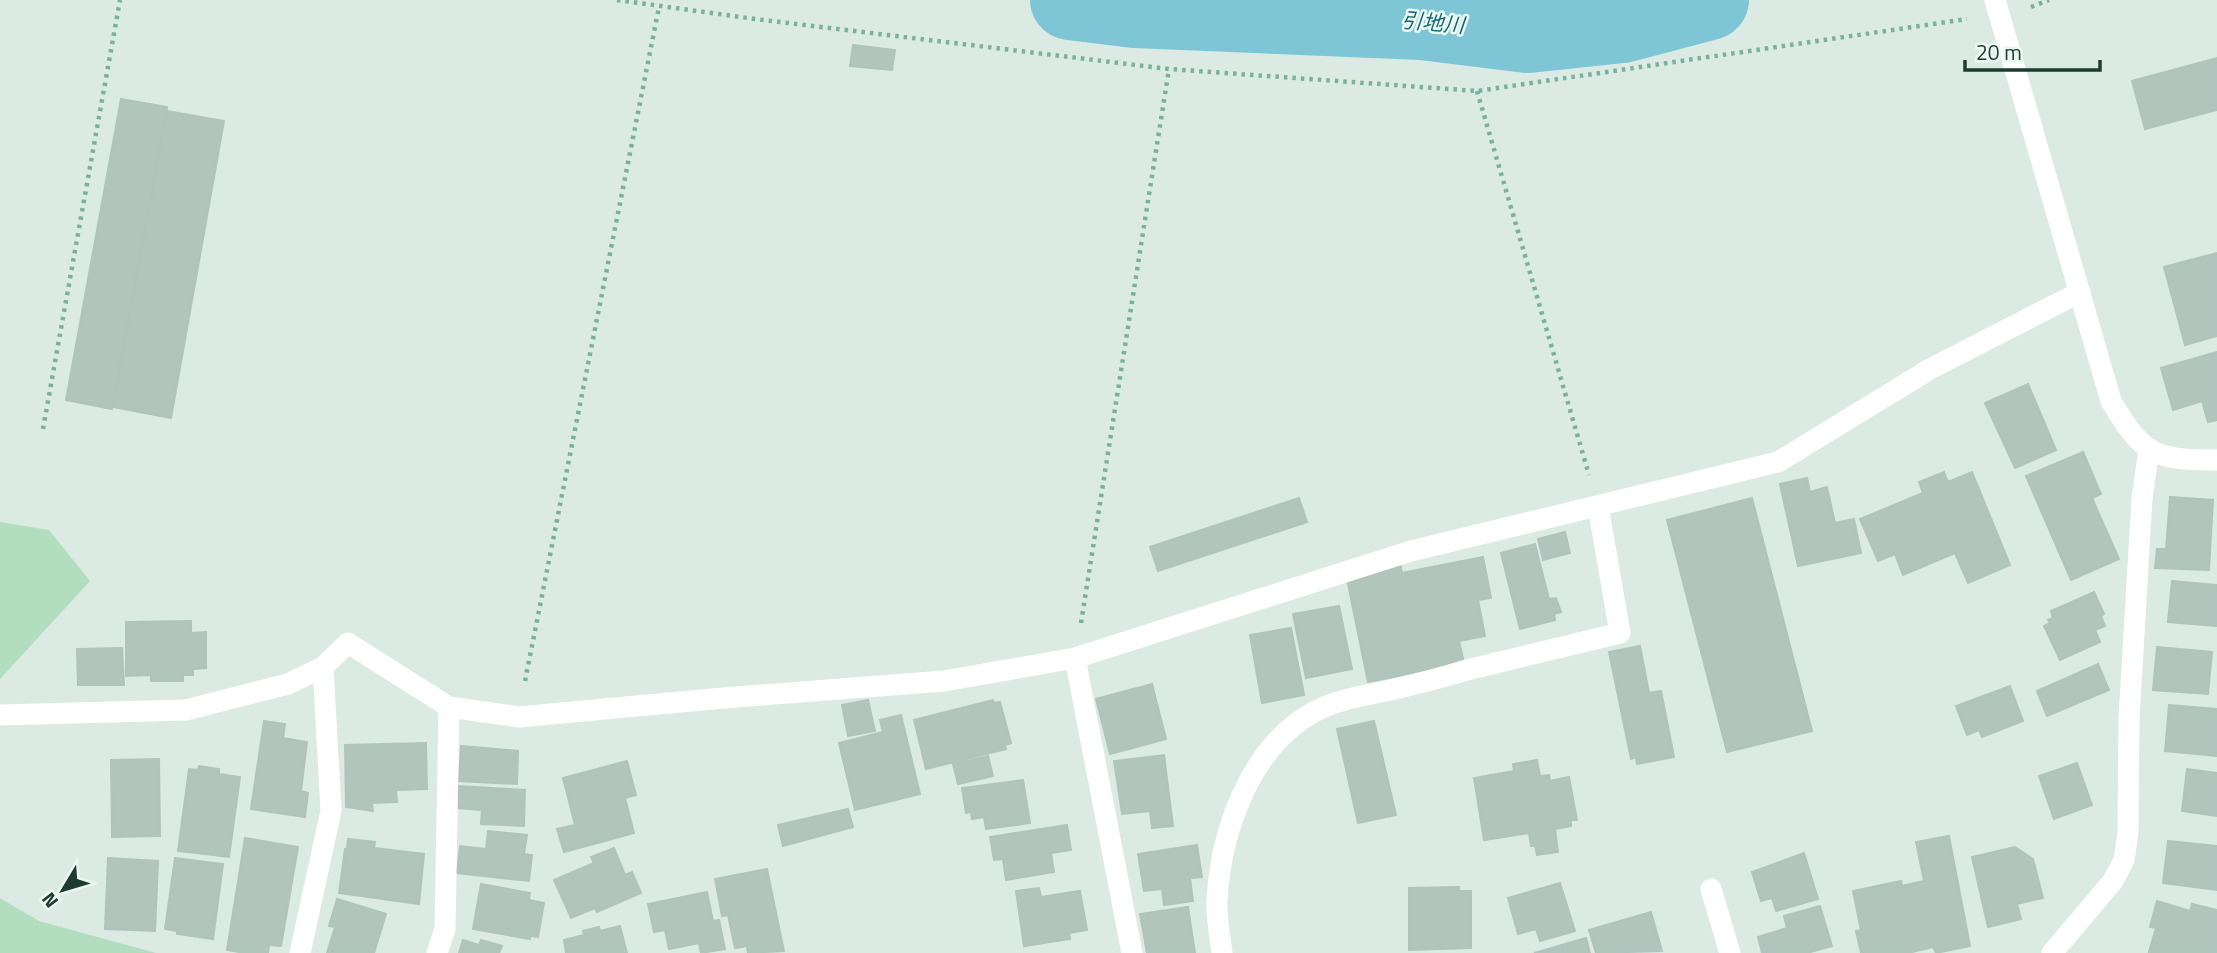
<svg xmlns="http://www.w3.org/2000/svg" width="2217" height="953" font-family="'Titillium Web','Noto Sans JP',sans-serif">
  <style>
    .green { fill: #b2debf }
    .lines { fill: none; stroke-linecap: round; stroke-linejoin: round }
    .river { stroke: #7ec6d5; stroke-width: 80 }
    .building { fill: #b1c5bd; stroke: #aec4bc; stroke-width: 2 }
    .path { stroke: #79b1a1; stroke-width: 4.5; stroke-dasharray: 3.5 5; stroke-linecap: butt }
    .service { stroke: #fff; stroke-width: 21 }
    .minor { stroke: #fff; stroke-width: 21 }
    .tertiary { stroke: #fff; stroke-width: 21 }
    .labels { text-anchor: middle; dominant-baseline: central; stroke-width: 5; stroke-linejoin: round; paint-order: stroke }
    .water-label { font-size: 21px; font-style: italic; fill: #13677a; stroke: #edf7f2 }
  </style>
  <rect width="100%" height="100%" fill="#dceae4"/>
  <g class="green">
    <polygon points="0,522 49,530 90,581 0,679"/>
    <polygon points="0,898 39,921 156,953 0,953"/>
  </g>
  <g class="lines">
    <polyline class="river" points="1070,0 1135,8 1422,20 1528,33 1622,23 1709,0"/>
  </g>
  <g class="building">
    <polygon points="853,45 895,50 892,70 850,66"/>
    <polygon points="2217,58 2217,110 2145,129 2132,81"/>
    <polygon points="121,99 167,107 112,409 66,400"/>
    <polygon points="167,111 224,121 171,418 113,407"/>
    <polygon points="2217,253 2217,336 2185,345 2164,267"/>
    <polygon points="2217,352 2217,420 2208,422 2202,401 2173,410 2161,368"/>
    <polygon points="2028,384 2056,450 2015,468 1985,403"/>
    <polygon points="2083,452 2101,494 2092,498 2119,559 2071,580 2026,476"/>
    <polygon points="1944,472 1948,482 1972,472 2010,565 1968,583 1955,553 1903,575 1895,554 1878,561 1860,519 1923,493 1919,482"/>
    <polygon points="1807,478 1810,492 1827,487 1835,523 1854,519 1861,553 1798,566 1780,484"/>
    <polygon points="2170,497 2213,500 2209,570 2155,568 2157,549 2166,549"/>
    <polygon points="1299,498 1307,522 1158,571 1150,547"/>
    <polygon points="1752,498 1812,731 1727,752 1667,520"/>
    <polygon points="1565,532 1570,553 1543,560 1538,539"/>
    <polygon points="1535,544 1549,599 1556,598 1561,612 1554,614 1555,620 1520,629 1501,553"/>
    <polygon points="1483,557 1491,598 1478,600 1485,636 1459,641 1464,663 1368,682 1346,574 1400,563 1402,573"/>
    <polygon points="2172,581 2217,585 2217,626 2168,622"/>
    <polygon points="2094,592 2104,614 2101,616 2105,626 2095,630 2100,642 2060,660 2044,626 2050,623 2048,620 2053,618 2051,611"/>
    <polygon points="1339,606 1352,669 1306,678 1293,614"/>
    <polygon points="191,621 191,633 206,632 206,668 193,669 193,675 183,675 183,681 151,681 151,675 126,676 126,622"/>
    <polygon points="1291,628 1304,695 1262,703 1250,635"/>
    <polygon points="1640,646 1649,693 1661,691 1674,757 1637,764 1636,757 1631,759 1609,652"/>
    <polygon points="2157,647 2212,652 2208,694 2153,690"/>
    <polygon points="122,648 124,685 78,685 77,649"/>
    <polygon points="2098,664 2109,690 2047,716 2037,691"/>
    <polygon points="1152,684 1166,739 1110,754 1096,699"/>
    <polygon points="2010,686 2023,721 1982,737 1979,730 1967,735 1956,706"/>
    <polygon points="868,700 875,731 848,736 842,705"/>
    <polygon points="993,700 994,703 1000,702 1011,743 1005,745 1006,749 926,769 914,720"/>
    <polygon points="2169,705 2217,709 2217,756 2165,751"/>
    <polygon points="901,715 920,794 855,810 839,743 883,732 880,720"/>
    <polygon points="264,721 285,724 283,738 307,742 301,791 308,793 305,817 251,809"/>
    <polygon points="1374,721 1396,815 1358,823 1337,729"/>
    <polygon points="426,743 427,789 396,790 397,802 372,803 373,811 346,807 345,745"/>
    <polygon points="461,746 518,751 517,784 459,781"/>
    <polygon points="1164,755 1173,826 1152,828 1150,811 1122,814 1114,761"/>
    <polygon points="988,756 993,776 958,784 953,764"/>
    <polygon points="159,759 160,836 112,837 111,760"/>
    <polygon points="1537,760 1540,776 1549,775 1550,781 1569,777 1577,820 1571,820 1571,826 1555,829 1558,852 1537,855 1535,846 1531,846 1529,833 1484,840 1474,778 1514,771 1513,764"/>
    <polygon points="627,761 636,795 625,798 634,833 564,852 557,829 575,825 563,778"/>
    <polygon points="2077,763 2092,805 2054,819 2039,776"/>
    <polygon points="199,766 219,769 219,774 240,777 229,857 178,851 189,769 198,770"/>
    <polygon points="2187,769 2217,773 2217,816 2182,811"/>
    <polygon points="1023,780 1030,823 986,829 984,817 972,819 971,812 966,813 962,788"/>
    <polygon points="458,786 525,790 524,826 481,824 482,810 458,808"/>
    <polygon points="848,809 853,827 783,846 778,825"/>
    <polygon points="1067,825 1071,850 1051,853 1054,872 1006,880 1003,859 994,860 990,837"/>
    <polygon points="488,831 527,835 524,854 532,855 529,881 457,873 460,846 486,849"/>
    <polygon points="1949,836 1970,946 1936,953 1933,947 1908,953 1861,953 1856,931 1861,930 1853,891 1901,881 1902,886 1924,881 1916,842"/>
    <polygon points="245,838 298,847 281,946 269,945 268,953 245,953 227,950"/>
    <polygon points="348,839 375,842 374,848 424,854 419,904 339,893 345,849 347,849"/>
    <polygon points="2168,841 2217,846 2217,890 2163,883"/>
    <polygon points="1197,845 1202,877 1190,878 1193,901 1164,905 1162,889 1144,891 1138,854"/>
    <polygon points="2015,847 2033,859 2043,898 2017,904 2021,919 1988,927 1972,857"/>
    <polygon points="614,848 625,875 632,872 641,893 597,912 595,908 571,918 554,880 594,863 591,857"/>
    <polygon points="1804,853 1818,899 1776,911 1772,898 1761,901 1752,872"/>
    <polygon points="108,858 158,861 155,931 105,929"/>
    <polygon points="175,858 223,864 213,939 177,934 177,931 165,929"/>
    <polygon points="767,869 784,951 748,953 747,946 735,948 728,915 722,916 715,879"/>
    <polygon points="1560,883 1575,931 1540,941 1536,929 1518,934 1508,898"/>
    <polygon points="481,884 530,893 529,900 544,903 538,937 530,936 530,939 473,929"/>
    <polygon points="1459,887 1459,891 1471,891 1471,948 1409,950 1409,888"/>
    <polygon points="1039,888 1041,897 1080,891 1087,930 1069,933 1070,939 1024,946 1016,891"/>
    <polygon points="707,892 713,921 719,920 725,949 701,953 699,943 669,949 665,930 654,932 648,904"/>
    <polygon points="337,899 386,914 374,953 327,953 335,927 329,926"/>
    <polygon points="2157,901 2190,911 2192,904 2217,910 2217,953 2149,952 2156,928 2150,927"/>
    <polygon points="1820,906 1832,946 1807,953 1762,953 1758,937 1787,928 1784,916"/>
    <polygon points="1188,907 1195,953 1147,953 1140,914"/>
    <polygon points="1651,912 1662,951 1596,953 1589,930"/>
    <polygon points="620,926 627,953 566,953 564,940 584,935 583,931 599,927 600,931"/>
    <polygon points="1586,938 1590,953 1534,953"/>
    <polygon points="463,940 479,945 481,940 502,946 499,953 459,953"/>
  </g>
  <g class="lines">
    <g class="path">
      <polyline points="617,0 755,19 1169,69 1477,91 1967,19"/>
      <polyline points="2031,7 2049,0"/>
      <polyline points="1477,91 1589,475"/>
      <polyline points="43,429 120,0"/>
      <polyline points="1081,623 1169,69"/>
      <polyline points="525,681 659,7"/>
    </g>
    <path class="service" d="M1222 953C1220 936 1216 917 1217 900 1221 831 1250 747 1314 712 1336 700 1362 696 1386 691 1412 685 1438 679 1463 671"/>
    <g class="minor">
      <polyline points="1075,658 1132,953"/>
      <polyline points="1463,671 1620,633 1598,506"/>
      <polyline points="0,715 186,710 288,684 323,667 348,643 449,707 519,717 723,698 944,681 1075,658 1411,551 1778,462 1930,369 2080,292"/>
      <polyline points="1711,889 1730,953"/>
      <polyline points="300,953 331,811 323,667"/>
      <polyline points="437,953 445,929 449,707"/>
      <polyline points="2052,953 2113,881 2124,860 2128,833 2129,718 2142,499 2149,449"/>
    </g>
    <path class="tertiary" d="M1995 0 2111 401C2143 455 2154 460 2217 460"/>
  </g>
  <g class="labels">
    <g class="water-label">
      <text transform="translate(1433 22) rotate(5)">引地川</text>
    </g>
  </g>
  <g transform="translate(63 890) rotate(232)" stroke="#edf7f2" stroke-width="5" paint-order="stroke">
  <path d="M0-5L12 26L0 18L-12 26Z" fill="#1d3a33"/>
  <text y="-10" font-size="19" font-weight="bold" text-anchor="middle" fill="#1d3a33">N</text>
  </g>
  <path d="M1965 60v10h135v-10" fill="none" stroke="#1d3a33" stroke-width="3.5"/>
  <text x="1976" y="60" font-size="21" fill="#1d3a33" stroke="#edf7f2" stroke-width="5" paint-order="stroke">20 m</text>
</svg>
